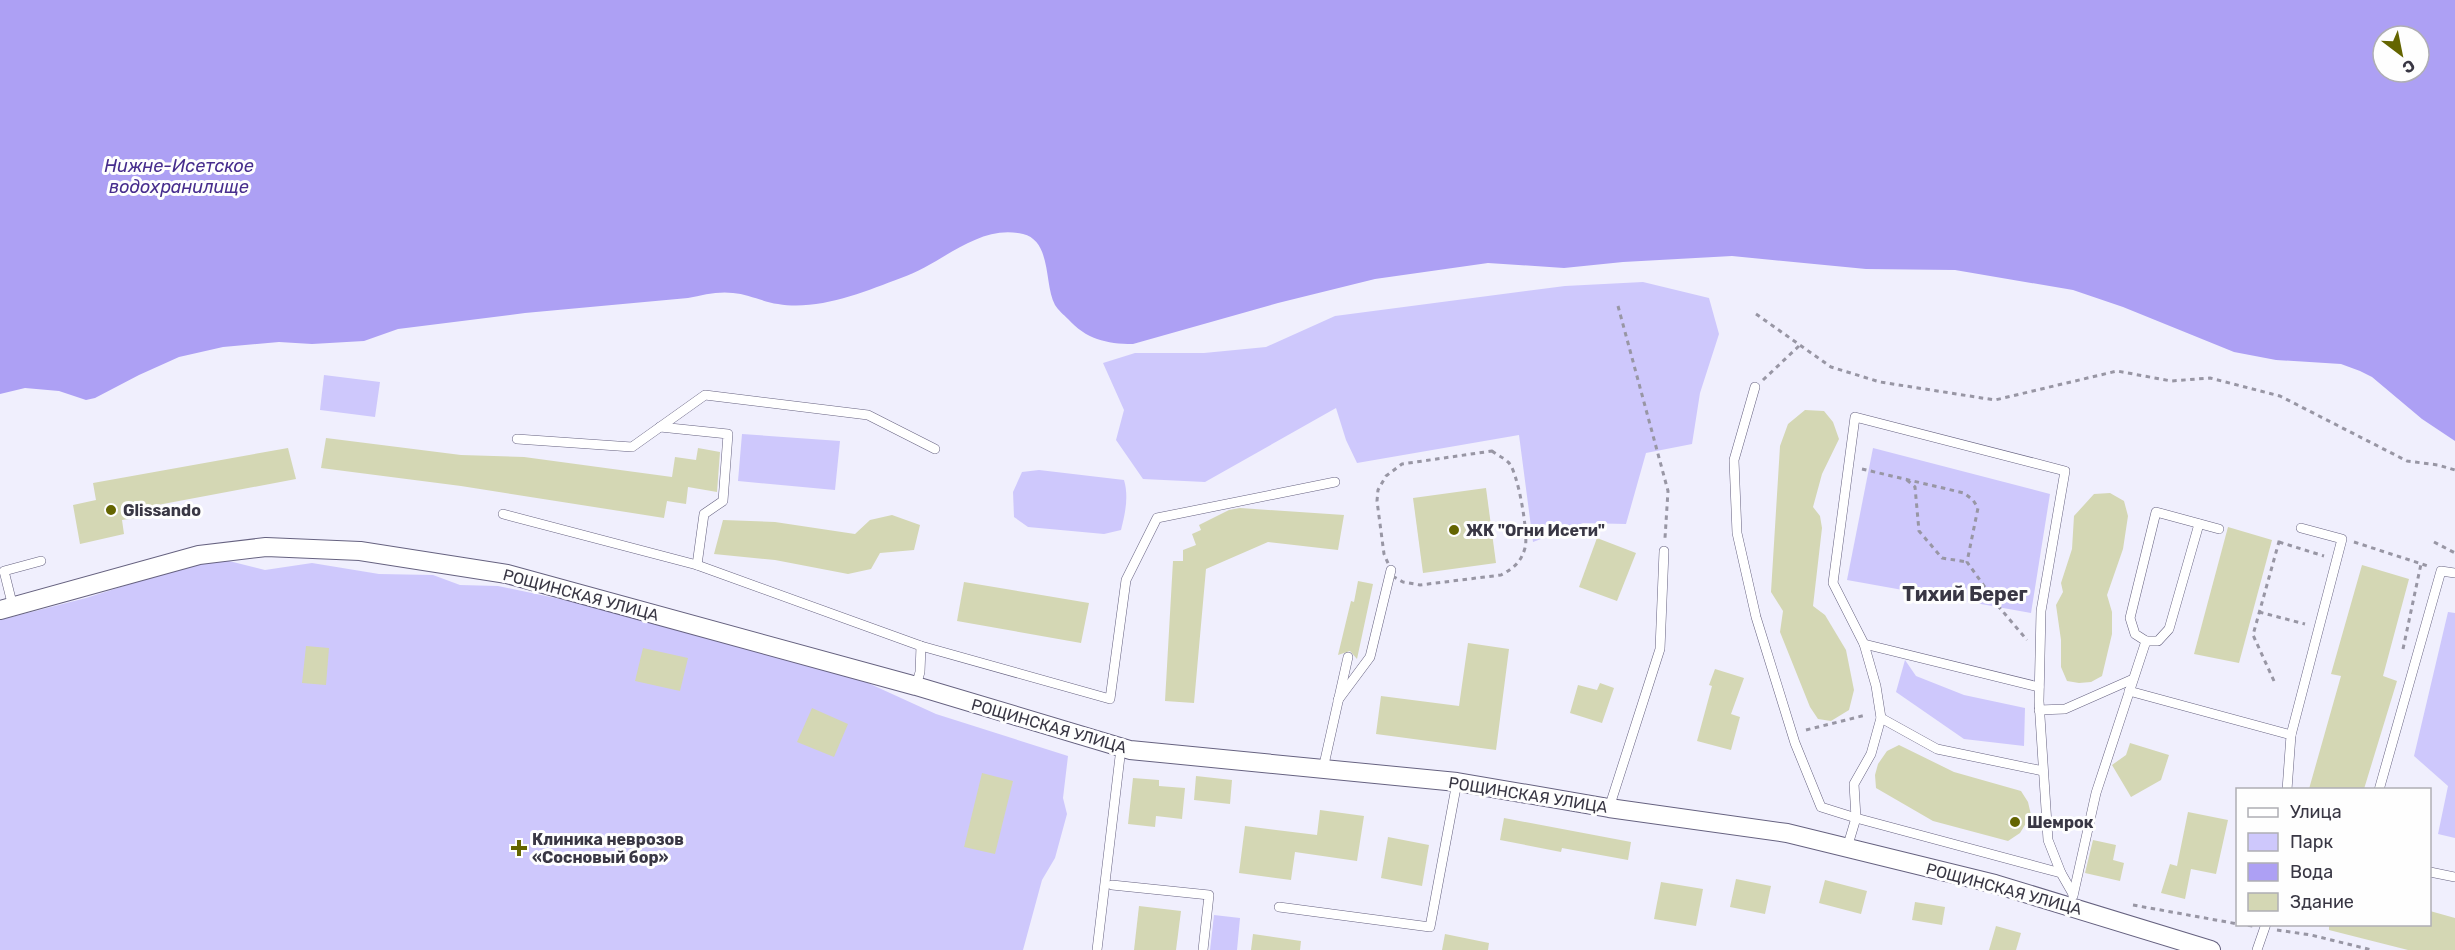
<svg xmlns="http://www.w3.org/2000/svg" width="2455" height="950" font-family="Rubik,sans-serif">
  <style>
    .green { fill: #cec8fc }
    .water { fill: #ada0f4; fill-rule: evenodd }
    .building { fill: #d4d7b4 }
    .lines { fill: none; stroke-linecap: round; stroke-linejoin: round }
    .service-casing { stroke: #666280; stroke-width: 10 }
    .minor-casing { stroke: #666280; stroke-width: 20 }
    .path { stroke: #9896a4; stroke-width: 3; stroke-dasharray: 4.5 4.5; stroke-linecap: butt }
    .service { stroke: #fff; stroke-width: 9 }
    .minor { stroke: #fff; stroke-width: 18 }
    .poi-dot { fill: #646500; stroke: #fefefe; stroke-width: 2 }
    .labels { text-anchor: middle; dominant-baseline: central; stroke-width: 6; stroke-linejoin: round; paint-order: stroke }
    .poi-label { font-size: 16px; font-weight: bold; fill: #393744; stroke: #fefefe; text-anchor: start }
    .street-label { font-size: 16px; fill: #393744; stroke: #fefefe }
    .water-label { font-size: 18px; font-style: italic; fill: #472d8d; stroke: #fefefe }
    .quarter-label { font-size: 20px; font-weight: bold; fill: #393744; stroke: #fefefe }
  </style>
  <rect width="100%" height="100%" fill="#f0effd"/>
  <g class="green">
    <polygon points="1643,282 1709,298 1719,334 1700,393 1692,444 1646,453 1626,524 1583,523 1533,542 1519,435 1357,463 1346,440 1336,408 1205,482 1143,479 1116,440 1124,410 1103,363 1135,353 1204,353 1266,347 1335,316 1565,286"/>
    <polygon points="324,375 380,382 375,417 320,410"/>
    <polygon points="742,434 840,441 835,490 738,481"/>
    <polygon points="1873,448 2050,494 2031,613 1847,580"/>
    <path d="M1039 470 1124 480C1129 497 1125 514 1121 530L1104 534 1028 527 1014 517 1013 492 1022 472Z"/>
    <polygon points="221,559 265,570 312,563 379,574 433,575 460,585 498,586 645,617 822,662 936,714 1068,756 1063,798 1067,814 1055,858 1042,880 1023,950 0,950 0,620 86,598 187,566"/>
    <polygon points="2448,612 2455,613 2455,838 2438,834 2448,786 2414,756"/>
    <polygon points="1905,660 1916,676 1964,695 2025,708 2024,746 1964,739 1896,692"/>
    <polygon points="1214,915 1240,918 1237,950 1210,950"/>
  </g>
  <path class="water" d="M0 0H2455V441L2422 419 2372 377 2360 371 2341 364 2276 360 2234 352 2123 307 2073 290 1955 270 1866 269 1732 256 1623 262 1564 268 1488 263 1375 279 1278 303 1133 344C1106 344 1086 339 1068 319 1064 315 1058 310 1055 305 1044 285 1052 241 1023 234 978 223 941 265 901 278 864 292 818 311 778 304 763 302 748 294 733 293 718 291 703 295 688 298L525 313 398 329 364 341 312 344 279 342 223 347 179 357 139 375 95 398 86 400 59 391 25 388 0 394ZM2383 36H2419V72H2383Z"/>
  <g class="building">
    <polygon points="1805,410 1824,411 1833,422 1839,439 1822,474 1813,507 1820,516 1822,528 1813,606 1825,615 1846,650 1854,690 1849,710 1831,721 1818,719 1810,707 1780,632 1783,611 1771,592 1780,446 1788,424"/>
    <polygon points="326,438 461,455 524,457 672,477 675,457 696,460 698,448 720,452 717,492 688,487 686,504 667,501 664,518 461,486 321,468"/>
    <polygon points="288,448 296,479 147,507 149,516 122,520 124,534 80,544 73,505 96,500 93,483"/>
    <polygon points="1486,488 1496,563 1423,573 1413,498"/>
    <polygon points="2110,493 2124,501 2128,516 2123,549 2107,595 2112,612 2112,634 2102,676 2091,682 2079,683 2067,681 2061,667 2061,640 2056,605 2063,592 2061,583 2072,549 2074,516 2094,494"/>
    <polygon points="1240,508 1344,515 1338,550 1268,542 1206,569 1194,703 1165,701 1173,561 1183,561 1183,550 1196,545 1192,534 1201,530 1199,525 1229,510"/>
    <polygon points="892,515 920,525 914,550 880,553 871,569 848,574 775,560 714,554 723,520 775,522 855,534 870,520"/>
    <polygon points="2228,527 2272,540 2239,663 2194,654"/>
    <polygon points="1597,538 1636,553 1617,601 1579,587"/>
    <polygon points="2362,565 2409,579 2383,676 2397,681 2364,789 2309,789 2341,676 2331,674"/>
    <polygon points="1358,581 1373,584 1357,659 1350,651 1338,655 1351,601 1354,602"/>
    <polygon points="964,582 1089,603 1081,643 957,621"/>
    <polygon points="1468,643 1509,649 1496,750 1376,734 1381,696 1459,706"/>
    <polygon points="306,646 329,648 326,685 302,683"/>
    <polygon points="643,648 688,658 680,691 635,681"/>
    <polygon points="1715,669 1744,678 1731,714 1740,717 1731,750 1697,741 1712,686 1709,685"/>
    <polygon points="1600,683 1614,688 1602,723 1570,713 1578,685 1597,690"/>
    <polygon points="812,708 848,724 834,757 797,742"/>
    <polygon points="2130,743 2169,755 2161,780 2131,797 2112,765 2126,755"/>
    <polygon points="1899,745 1954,772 2021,791 2028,802 2031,815 2020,833 2008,841 1933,821 1876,788 1875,775 1878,764 1887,751"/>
    <polygon points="982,773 1013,781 995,854 964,847"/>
    <polygon points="1196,776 1232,780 1230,804 1194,800"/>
    <polygon points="1133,778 1159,780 1159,786 1185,788 1182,819 1156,816 1155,827 1128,824"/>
    <polygon points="1320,810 1364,816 1357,861 1295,852 1291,880 1239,873 1245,826 1317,835"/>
    <polygon points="2188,812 2228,820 2216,874 2191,869 2185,899 2161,893 2170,864 2177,866"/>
    <polygon points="1504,818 1631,842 1628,860 1562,848 1561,852 1500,840"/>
    <polygon points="1388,837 1429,845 1422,886 1381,878"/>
    <polygon points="2093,840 2116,845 2113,860 2124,863 2120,881 2085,873"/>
    <polygon points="1736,879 1771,886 1765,914 1730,907"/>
    <polygon points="1825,880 1867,891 1861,914 1819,903"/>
    <polygon points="1661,882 1703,889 1696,926 1654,919"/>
    <polygon points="1915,902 1945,907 1942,925 1912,920"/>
    <polygon points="1139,906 1181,911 1176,950 1134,950"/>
    <polygon points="2430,911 2455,918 2455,950 2408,950 2329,930 2329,924 2430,924"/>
    <polygon points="1996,926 2021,933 2016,950 1989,950"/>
    <polygon points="1253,934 1301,941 1300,950 1251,950"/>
    <polygon points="1445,934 1489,943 1488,950 1442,950"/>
  </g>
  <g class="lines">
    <g class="service-casing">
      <g id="service">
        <polyline points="1755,387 1734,460 1737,533 1756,617 1795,743 1821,807 1856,818 2061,873"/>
        <polyline points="660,427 728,434 723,501 704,514 697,565"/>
        <polyline points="517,439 632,447 705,395 868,415 935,449"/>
        <polyline points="503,514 697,565 921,646 1110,699 1126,580 1157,518 1335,482"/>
        <polyline points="13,607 4,571 41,561"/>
        <polyline points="2146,641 2158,641 2169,629 2199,524"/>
        <polyline points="1864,644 2039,687"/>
        <polyline points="916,686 920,672 921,646"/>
        <polyline points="2129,691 2291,735 2287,790"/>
        <polyline points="1338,700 1370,657 1391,570"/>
        <polyline points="2039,710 2065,709 2133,679"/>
        <polyline points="1881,718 1937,749 2043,771"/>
        <polyline points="2291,735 2342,539 2301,528"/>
        <polyline points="1323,769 1348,657"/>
        <polyline points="2379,790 2441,571 2455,573"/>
        <polyline points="1609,808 1660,649 1664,551"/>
        <polyline points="1847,848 1856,818 1854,784 1871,754 1881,718 1876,686 1864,644 1833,583 1855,417 2065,471 2041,611 2039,701 2048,840 2061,873 2073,894"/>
        <polyline points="2430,872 2455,877"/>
        <polyline points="1112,885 1209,895 1203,950"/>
        <polyline points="2073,896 2096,793 2146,641 2135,634 2130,618 2156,512 2219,529"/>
        <polyline points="1279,907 1430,927 1457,782"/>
        <polyline points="1097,950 1121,748"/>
        <polyline points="2257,950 2266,924"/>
      </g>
    </g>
    <g class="minor-casing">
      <polyline id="minor" points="0,610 199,555 266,547 360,551 507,574 916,686 1130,750 1457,782 1609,808 1787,833 1995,884 2211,950"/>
    </g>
    <g class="path">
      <polyline points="1618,306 1668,491 1665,538"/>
      <polyline points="1756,314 1831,367 1880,382 1995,400 2117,371 2171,381 2210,378 2280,396 2407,461 2438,465 2455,470"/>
      <polyline points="1763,380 1800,345"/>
      <path d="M1492 451C1497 455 1504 458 1508 462 1518 470 1529 536 1525 548 1521 562 1514 568 1501 575L1420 585 1403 582 1394 577 1384 554 1377 501 1378 490 1386 476 1402 464Z"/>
      <polyline points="1862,469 1964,493 1973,500 1978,508 1967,562 1999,607 2027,640"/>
      <polyline points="1907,480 1915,487 1919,531 1942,558 1967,562"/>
      <polyline points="2279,542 2324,556"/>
      <polyline points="2354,542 2428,566"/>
      <polyline points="2434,542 2455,553"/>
      <polyline points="2259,612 2305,624"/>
      <polyline points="2403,649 2421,564"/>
      <polyline points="2274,681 2253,635 2280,538"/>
      <polyline points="1806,730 1866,715"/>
      <polyline points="2133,905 2238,924"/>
      <polyline points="2239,924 2253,926"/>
      <polyline points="2277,930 2311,935 2372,950"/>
    </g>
    <use href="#service" class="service"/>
    <use href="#minor" class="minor"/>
  </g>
  <g class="poi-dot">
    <circle cx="111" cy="510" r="6"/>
    <circle cx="1454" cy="530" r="6"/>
    <circle cx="2015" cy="822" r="6"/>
    <path d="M516 839h6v6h6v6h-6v6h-6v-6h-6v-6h6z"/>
  </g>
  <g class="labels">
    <g class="poi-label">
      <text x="123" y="510">Glissando</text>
      <text x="1466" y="530">ЖК "Огни Исети"</text>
      <text x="2027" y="822">Шемрок</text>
      <text x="532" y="839">Клиника неврозов<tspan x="532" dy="18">«Сосновый бор»</tspan></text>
    </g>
    <g class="street-label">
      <text transform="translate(581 595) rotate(15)">РОЩИНСКАЯ УЛИЦА</text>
      <text transform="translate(1049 726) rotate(16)">РОЩИНСКАЯ УЛИЦА</text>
      <text transform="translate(1528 795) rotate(9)">РОЩИНСКАЯ УЛИЦА</text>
      <text transform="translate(2004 889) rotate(15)">РОЩИНСКАЯ УЛИЦА</text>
    </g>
    <g class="water-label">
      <text x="179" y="166">Нижне-Исетское<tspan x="179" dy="21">водохранилище</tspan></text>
    </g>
    <g class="quarter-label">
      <text x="1965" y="594">Тихий Берег</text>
    </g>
  </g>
  <rect x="2236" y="788" width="195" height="138" fill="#fefefe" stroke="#afaeb4" stroke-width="1.5"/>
  <rect x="2248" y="808" width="30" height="9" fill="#ffffff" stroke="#afaeb4" stroke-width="1.5"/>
  <text x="2290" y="818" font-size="18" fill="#393744">Улица</text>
  <rect x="2248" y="833" width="30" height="18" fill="#cec8fc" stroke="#afaeb4" stroke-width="1.5"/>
  <text x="2290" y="848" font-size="18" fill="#393744">Парк</text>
  <rect x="2248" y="863" width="30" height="18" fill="#ada0f4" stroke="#afaeb4" stroke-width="1.5"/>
  <text x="2290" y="878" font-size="18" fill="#393744">Вода</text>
  <rect x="2248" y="893" width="30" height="18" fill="#d4d7b4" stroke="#afaeb4" stroke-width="1.5"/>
  <text x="2290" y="908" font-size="18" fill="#393744">Здание</text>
  <g transform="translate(2401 54) rotate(148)"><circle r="28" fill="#fefefe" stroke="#afaeb4" stroke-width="1.5"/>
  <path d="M0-4.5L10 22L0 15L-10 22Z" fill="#646500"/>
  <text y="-9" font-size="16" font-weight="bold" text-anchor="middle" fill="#393744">С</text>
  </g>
</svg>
